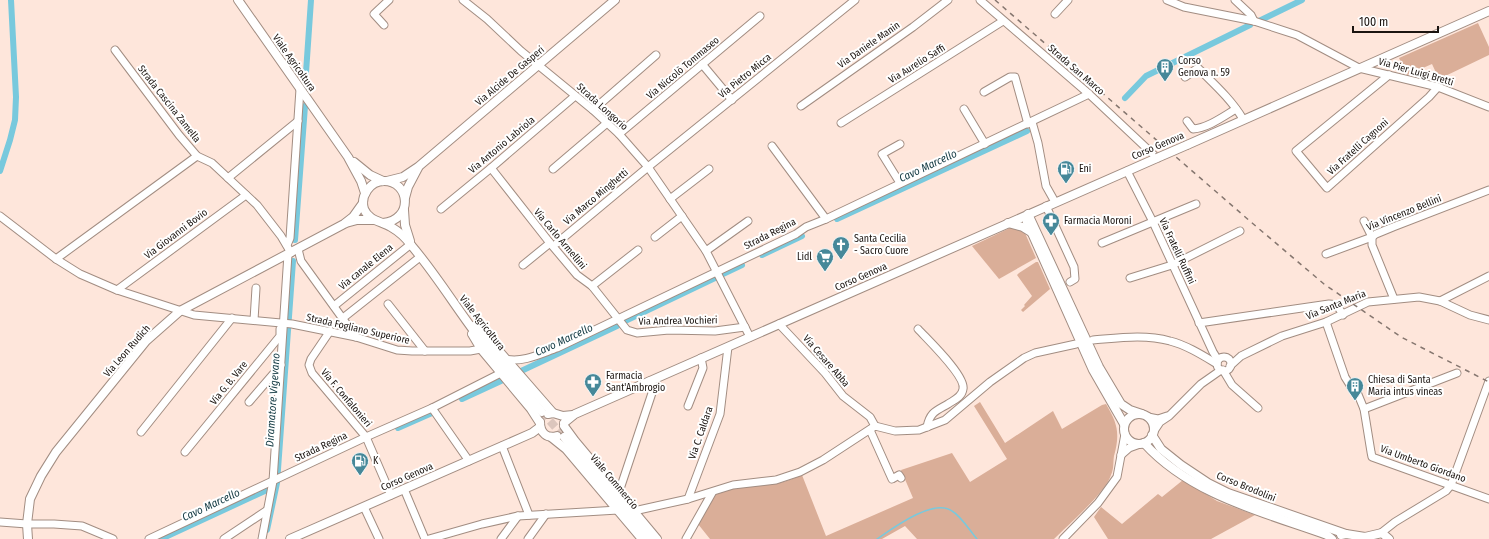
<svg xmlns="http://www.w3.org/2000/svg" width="1489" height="539" font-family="'Fira Sans Condensed',sans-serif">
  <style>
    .green { fill: #daae98 }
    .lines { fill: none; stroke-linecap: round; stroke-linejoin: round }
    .stream { stroke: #78c9dd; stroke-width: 1.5 }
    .canal { stroke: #78c9dd; stroke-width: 6 }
    .major-tunnel { stroke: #dcc6bd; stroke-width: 8; stroke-dasharray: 8 4; stroke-linecap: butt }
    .minor-casing { stroke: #a28d82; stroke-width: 9 }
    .major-casing { stroke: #a28d82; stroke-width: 10 }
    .minor { stroke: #fff; stroke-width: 7 }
    .major { stroke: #fff; stroke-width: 8 }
    .rail { stroke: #85766f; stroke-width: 1.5; stroke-dasharray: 5 5; stroke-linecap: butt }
    .major-bridge-casing { stroke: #a28d82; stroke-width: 10; stroke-linecap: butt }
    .major-bridge { stroke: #fff; stroke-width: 8 }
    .labels { text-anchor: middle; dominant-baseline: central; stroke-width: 4; stroke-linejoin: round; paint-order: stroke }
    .street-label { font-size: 10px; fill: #1b1410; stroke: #fff }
    .poi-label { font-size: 10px; fill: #1b1410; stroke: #fff; text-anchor: start }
    .water-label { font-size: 11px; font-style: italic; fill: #123942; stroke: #fff }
  </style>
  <rect width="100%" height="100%" fill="#fee6db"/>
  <g class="green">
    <polygon points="1478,23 1489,47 1489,55 1439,79 1432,64 1407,75 1399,58"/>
    <polygon points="1012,227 1021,229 1025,233 1036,258 999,279 972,246"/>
    <polygon points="1036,262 1038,262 1050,289 1023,312 1021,310 1025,306 1024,305 1032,296 1017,275 1019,273"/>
    <path d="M980 402 1005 443 1053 411 1062 429 1102 405 1106 404C1118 424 1120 434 1114 456 1113 462 1114 469 1111 475 1106 492 1068 525 1054 539H917L905 526 882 539H710L698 524C703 515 707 504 713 497 725 482 750 487 766 485 779 484 791 480 802 475L826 536 913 498 901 470 952 453 970 482 1007 459 974 406Z"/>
    <polygon points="1183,480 1217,501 1255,515 1211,539 1108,539 1094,517 1101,507 1122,524 1158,494 1162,497"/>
  </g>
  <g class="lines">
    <path class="stream" d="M877 539C893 528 933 498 952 511 961 516 970 531 977 539"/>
    <g class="canal">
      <polyline points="1259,21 1302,0"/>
      <polyline points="305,87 311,0"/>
      <polyline points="1125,98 1146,76 1250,25"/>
      <polyline points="0,171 10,140 15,120 16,97 11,0"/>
      <polyline points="837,219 1027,131"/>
      <polyline points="295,240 305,106"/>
      <polyline points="762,255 802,236"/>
      <polyline points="723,274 742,265"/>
      <polyline points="623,322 715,278"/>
      <polyline points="519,372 617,326"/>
      <polyline points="462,399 501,381"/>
      <polyline points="398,428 432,413"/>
      <polyline points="267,530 277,483 293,261"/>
      <polyline points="161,539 269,489"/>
    </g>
    <polyline class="major-tunnel" points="542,412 564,437"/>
    <g class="minor-casing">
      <g id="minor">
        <polyline points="463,0 487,19 521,51 593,110 619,134 648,167 706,251 750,337"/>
        <polyline points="980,0 1089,94 1157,158"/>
        <polyline points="1167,0 1184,7 1254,21 1297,35 1359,68 1438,87 1489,107"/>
        <polyline points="1235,0 1251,15 1254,21"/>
        <polyline points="1055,14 1068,0"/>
        <polyline points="384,25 374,14 389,0"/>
        <polyline points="115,50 179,135 197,156 212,163 257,205 281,236 291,253"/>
        <polyline points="702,64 732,100"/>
        <polyline points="1389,75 1296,151 1327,188 1429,97 1438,87"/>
        <path d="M1185 77 1198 68C1214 84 1231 99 1243 119"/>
        <polyline points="984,92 1010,77 1015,77 1028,124"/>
        <polyline points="801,106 913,27 948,0"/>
        <polyline points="964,109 985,144"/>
        <polyline points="593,110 656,55"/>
        <path d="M1187 121 1193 129C1208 128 1224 116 1236 109"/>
        <polyline points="1032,122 1038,143 1046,186 1055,202"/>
        <polyline points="841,123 1003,21"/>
        <polyline points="619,134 760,16"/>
        <polyline points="900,144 882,154 900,183"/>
        <polyline points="772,146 826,219"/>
        <polyline points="491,168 550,243 577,275 592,286 627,330 637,333 669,330 715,331 745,327"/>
        <polyline points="553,169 607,123"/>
        <polyline points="1127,171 1153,222 1213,352 1218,360"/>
        <polyline points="228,178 298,121"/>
        <polyline points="670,199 709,169"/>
        <polyline points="1046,206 1074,267 1075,279 1070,282"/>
        <polyline points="441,209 491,168 575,96"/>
        <polyline points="0,216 56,259 80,274 117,290 194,315 292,324 356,337 397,350 412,351 470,351 481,349"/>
        <polyline points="1364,221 1372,237 1372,245 1394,299"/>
        <polyline points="655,237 682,216"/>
        <polyline points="557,243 648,167 855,0"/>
        <polyline points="1102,243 1196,204"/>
        <polyline points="287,245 290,238 300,89"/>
        <polyline points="298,249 301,261 356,337"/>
        <polyline points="706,251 748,221"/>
        <polyline points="1326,254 1372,237 1376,234 1393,227 1489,190"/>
        <polyline points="56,259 197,156"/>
        <polyline points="523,265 550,243"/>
        <polyline points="1130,278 1172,265 1240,231"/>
        <polyline points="592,286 638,250"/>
        <polyline points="117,290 246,195"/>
        <polyline points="1440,301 1489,276"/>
        <polyline points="388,304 425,351"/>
        <polyline points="334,306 411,244"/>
        <polyline points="343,318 420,257"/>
        <polyline points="254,320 256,288"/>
        <polyline points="1326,322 1345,377 1350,385 1357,392 1364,409 1371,452 1372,457 1489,499"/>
        <path d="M1199 323 1329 304C1337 304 1339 308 1343 315"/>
        <polyline points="779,324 825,373 843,396 870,417 875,426"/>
        <path d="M918 329C928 340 966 376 963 389 962 397 954 400 948 404 936 411 930 412 927 427"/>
        <polyline points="330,331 311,359 309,365 312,373 366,437 391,495"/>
        <path d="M1093 340C1118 338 1145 334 1170 341 1186 345 1202 355 1217 364"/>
        <circle cx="1224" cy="364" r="7"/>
        <path d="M505 359C523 363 540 354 557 348L796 234 806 227 826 219 1089 94"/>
        <polyline points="1230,366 1241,356 1282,336 1326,322 1368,302 1419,297 1440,301 1470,315 1489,320"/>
        <polyline points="1223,370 1232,385 1258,408"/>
        <polyline points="249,402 281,365"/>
        <polyline points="688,406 703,368 701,358"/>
        <polyline points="432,408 469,461"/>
        <polyline points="1364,409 1457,373"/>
        <polyline points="1148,417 1158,419 1167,416"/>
        <polyline points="870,430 892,479 899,475 901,478"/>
        <polyline points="1154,431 1160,422 1169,416 1201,384 1221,370"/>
        <polyline points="141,432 232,318"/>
        <polyline points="502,446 529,515"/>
        <polyline points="185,452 280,336 280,329"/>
        <polyline points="1121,455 1129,448 1140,444"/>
        <polyline points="404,489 425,539"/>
        <polyline points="620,489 653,390 649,381"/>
        <polyline points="688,499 720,414 728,347"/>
        <polyline points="364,507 379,539"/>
        <polyline points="634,511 688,499 733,485 776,480 800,472 823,460 875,426 895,431 919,430 945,420 990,382 1024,358 1035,353 1076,344"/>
        <polyline points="0,522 27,524 54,524 82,526 113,539"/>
        <polyline points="1381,533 1395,522 1446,491 1451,485 1489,381"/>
        <polyline points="149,539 366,437 432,408 501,373"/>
        <polyline points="224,539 266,511"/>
        <polyline points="262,539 273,481 288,254"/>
        <polyline points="429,539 482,524 518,516 618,510"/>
        <polyline points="501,539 518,516"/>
        <polyline points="528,539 546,514"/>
        <polyline points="686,539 712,493"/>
        <polyline points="1063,539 1098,503 1117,477 1125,434"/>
      </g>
    </g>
    <g class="major-casing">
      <g id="major">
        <polyline points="238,0 348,157 361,181 365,193"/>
        <polyline points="1187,145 1489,11"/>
        <polyline points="354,162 370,175 383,181"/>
        <polyline points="387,181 403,177 418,167 615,0"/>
        <polyline points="405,198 408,187 418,168"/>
        <polyline points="404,210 405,225 410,241"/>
        <polyline points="1028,214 1099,367 1121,404 1130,410 1142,414"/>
        <polyline points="1027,222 1093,370 1124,424"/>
        <polyline points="346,223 357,220 373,220"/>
        <path d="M383 223C414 220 410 181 384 181 370 181 360 196 364 209 369 221 381 221 391 227 398 231 406 238 411 245 435 273 455 306 477 335 498 362 521 386 542 412"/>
        <polyline points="1008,223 1023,227 1031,232"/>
        <polyline points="474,326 486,336 553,413"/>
        <polyline points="472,334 481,349 531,409 540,423"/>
        <polyline points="548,414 553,413 563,416 573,415"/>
        <circle cx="1139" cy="429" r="15"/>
        <path d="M540 422C540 433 547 439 557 436"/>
        <polyline points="564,423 575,414 1157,158"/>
        <polyline points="564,426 575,441 657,539"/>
        <polyline points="1152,435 1161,449 1181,465 1208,483 1228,493 1346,534"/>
        <polyline points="551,437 566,449 642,539"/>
        <polyline points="564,437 650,539"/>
        <path d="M1144 443C1191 495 1263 512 1327 535L1332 539"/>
        <polyline points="1341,535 1346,534 1365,537 1382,533 1389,539"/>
        <polyline points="28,539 27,524 30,499 41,476 56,452 146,341 180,311 344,224 353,217 363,203"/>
        <polyline points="290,539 532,433 540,427"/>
      </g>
    </g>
    <use href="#minor" class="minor"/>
    <use href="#major" class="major"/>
    <polyline class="rail" points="995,0 1251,222 1324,284 1401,337 1489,382"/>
    <g class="major-bridge-casing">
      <polyline id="major-bridge" points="1157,158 1187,145"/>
    </g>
    <use href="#major-bridge" class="major-bridge"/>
  </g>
  <defs>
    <g id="building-pin" transform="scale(0.9)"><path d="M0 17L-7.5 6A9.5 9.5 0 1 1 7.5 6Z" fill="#468899" stroke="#fff"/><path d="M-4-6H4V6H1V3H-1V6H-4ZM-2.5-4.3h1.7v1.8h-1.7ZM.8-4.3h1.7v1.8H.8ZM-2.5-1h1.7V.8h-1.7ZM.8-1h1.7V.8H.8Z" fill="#fff"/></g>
    <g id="fuel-pin" transform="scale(0.9)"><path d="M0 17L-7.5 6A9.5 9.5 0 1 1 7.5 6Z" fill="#468899" stroke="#fff"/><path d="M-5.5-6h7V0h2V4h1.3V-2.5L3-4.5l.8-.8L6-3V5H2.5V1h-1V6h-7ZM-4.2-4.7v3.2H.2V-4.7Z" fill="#fff"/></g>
    <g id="pharmacy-pin" transform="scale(0.9)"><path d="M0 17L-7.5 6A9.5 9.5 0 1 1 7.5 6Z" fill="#468899" stroke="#fff"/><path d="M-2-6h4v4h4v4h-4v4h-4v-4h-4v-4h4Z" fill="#fff"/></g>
    <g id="church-pin" transform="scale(0.9)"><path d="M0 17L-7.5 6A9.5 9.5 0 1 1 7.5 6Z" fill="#468899" stroke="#fff"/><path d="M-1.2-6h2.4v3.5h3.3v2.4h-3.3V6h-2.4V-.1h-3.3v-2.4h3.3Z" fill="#fff"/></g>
    <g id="supermarket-pin" transform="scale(0.9)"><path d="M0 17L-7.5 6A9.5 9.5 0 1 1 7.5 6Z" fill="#468899" stroke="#fff"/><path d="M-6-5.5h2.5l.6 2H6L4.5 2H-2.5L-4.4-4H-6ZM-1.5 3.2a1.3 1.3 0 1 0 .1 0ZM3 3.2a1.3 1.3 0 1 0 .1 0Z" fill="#fff"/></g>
  </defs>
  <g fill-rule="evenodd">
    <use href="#building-pin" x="1165" y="67"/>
    <use href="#fuel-pin" x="1066" y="169"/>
    <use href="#pharmacy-pin" x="1051" y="221"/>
    <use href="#church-pin" x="841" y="245"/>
    <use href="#supermarket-pin" x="825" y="257"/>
    <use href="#pharmacy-pin" x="593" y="382"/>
    <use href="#building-pin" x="1355" y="386"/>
    <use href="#fuel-pin" x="360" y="461"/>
  </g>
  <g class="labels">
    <g class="street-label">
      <text transform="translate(869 45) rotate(-35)">Via Daniele Manin</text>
      <text transform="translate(294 63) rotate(55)">Viale Agricoltura</text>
      <text transform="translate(917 64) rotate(-32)">Via Aurelio Saffi</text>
      <text transform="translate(683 68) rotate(-40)">Via Niccolò Tommaseo</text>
      <text transform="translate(1076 70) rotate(41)">Strada San Marco</text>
      <text transform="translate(1416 72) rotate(16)">Via Pier Luigi Bretti</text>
      <text transform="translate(510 76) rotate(-40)">Via Alcide De Gasperi</text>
      <text transform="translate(745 76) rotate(-39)">Via Pietro Micca</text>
      <text transform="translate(169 104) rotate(52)">Strada Cascina Zamella</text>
      <text transform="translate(602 107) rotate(42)">Strada Longorio</text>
      <text transform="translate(502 145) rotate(-40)">Via Antonio Labriola</text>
      <text transform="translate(1158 146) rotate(-23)">Corso Genova</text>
      <text transform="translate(1358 147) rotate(-42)">Via Fratelli Cagnoni</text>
      <text transform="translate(596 197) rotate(-40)">Via Marco Minghetti</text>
      <text transform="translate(1404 213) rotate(-22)">Via Vincenzo Bellini</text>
      <text transform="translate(176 234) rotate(-37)">Via Giovanni Bovio</text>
      <text transform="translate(770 234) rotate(-27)">Strada Regina</text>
      <text transform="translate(560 239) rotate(50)">Via Carlo Armellini</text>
      <text transform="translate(1177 251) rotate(65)">Via Fratelli Ruffini</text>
      <text transform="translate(366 267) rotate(-39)">Via canale Elena</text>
      <text transform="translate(861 277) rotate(-24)">Corso Genova</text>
      <text transform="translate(1336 305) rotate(-22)">Via Santa Maria</text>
      <text transform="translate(678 321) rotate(-1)">Via Andrea Vochieri</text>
      <text transform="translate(482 323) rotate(52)">Viale Agricoltura</text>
      <text transform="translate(358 329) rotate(13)">Strada Fogliano Superiore</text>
      <text transform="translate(127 351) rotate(-49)">Via Leon Rudich</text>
      <text transform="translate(826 361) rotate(49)">Via Cesare Abba</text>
      <text transform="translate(229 383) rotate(-51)">Via G. B. Vare</text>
      <text transform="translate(346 398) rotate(50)">Via F. Confalonieri</text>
      <text transform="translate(701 433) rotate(-71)">Via C. Caldara</text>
      <text transform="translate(321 447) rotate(-25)">Strada Regina</text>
      <text transform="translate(1423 464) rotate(20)">Via Umberto Giordano</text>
      <text transform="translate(407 477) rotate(-24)">Corso Genova</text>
      <text transform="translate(614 482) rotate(50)">Viale Commercio</text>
      <text transform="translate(1246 487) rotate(22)">Corso Brodolini</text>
    </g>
    <g class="poi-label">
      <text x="1178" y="61">Corso<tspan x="1178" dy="12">Genova n. 59</tspan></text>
      <text x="1079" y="169">Eni</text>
      <text x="1064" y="221">Farmacia Moroni</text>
      <text x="854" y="239">Santa Cecilia<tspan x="854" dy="12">- Sacro Cuore</tspan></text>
      <text x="812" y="257" text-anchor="end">Lidl</text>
      <text x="606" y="376">Farmacia<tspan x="606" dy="12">Sant'Ambrogio</tspan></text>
      <text x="1368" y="380">Chiesa di Santa<tspan x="1368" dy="12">Maria intus vineas</tspan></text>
      <text x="373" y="461">K</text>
    </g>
    <g class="water-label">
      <text transform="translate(928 166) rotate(-25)">Cavo Marcello</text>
      <text transform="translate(564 340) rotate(-25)">Cavo Marcello</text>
      <text transform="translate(273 400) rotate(-86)">Diramatore Vigevano</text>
      <text transform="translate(211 505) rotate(-25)">Cavo Marcello</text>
    </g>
  </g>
  <path d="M1353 26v6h85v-6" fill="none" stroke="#1b1410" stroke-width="2"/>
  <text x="1359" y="26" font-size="12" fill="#1b1410" stroke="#ffffff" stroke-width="3" paint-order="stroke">100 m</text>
</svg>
